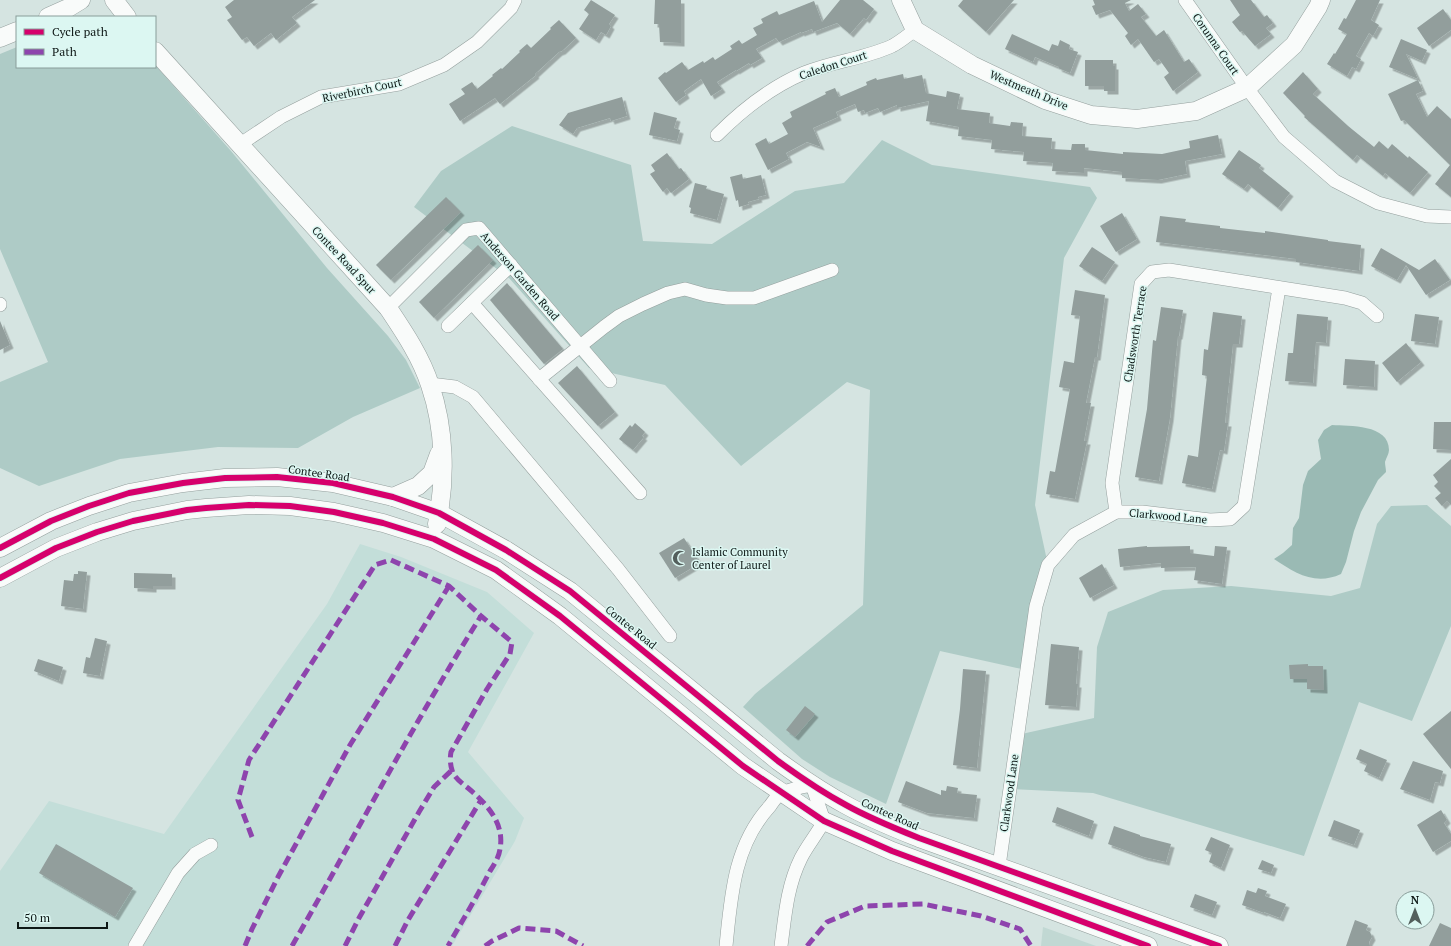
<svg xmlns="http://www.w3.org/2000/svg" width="1451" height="946" font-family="'PT Serif',serif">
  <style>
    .built { fill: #c3ded9 }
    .green { fill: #c1d8d3 }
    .forest { fill: #aecbc6 }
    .water { fill: #9abab4 }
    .building { fill: #929e9c; filter: url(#shadow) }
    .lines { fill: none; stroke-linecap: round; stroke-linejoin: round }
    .street-casing { stroke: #949f9d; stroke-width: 14 }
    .secondary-casing { stroke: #949f9d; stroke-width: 19 }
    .street { stroke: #f9fbfa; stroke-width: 13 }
    .secondary { stroke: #f9fbfa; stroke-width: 18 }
    .quiet { stroke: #8e44ad; stroke-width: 5; stroke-dasharray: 10 5; stroke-linecap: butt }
    .cycleway-casing { stroke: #dcf7f2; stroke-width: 8 }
    .cycleway { stroke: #d6006c; stroke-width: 6 }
    .labels { text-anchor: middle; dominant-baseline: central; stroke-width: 3; stroke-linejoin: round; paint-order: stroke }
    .street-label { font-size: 11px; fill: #0d1715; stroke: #dcf7f2 }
    .poi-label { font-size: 11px; fill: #0d1715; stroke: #dcf7f2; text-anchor: start }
  </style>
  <defs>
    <filter id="shadow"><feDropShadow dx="3.5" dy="3.5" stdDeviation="0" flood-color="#0004"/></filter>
  </defs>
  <rect width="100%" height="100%" fill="#d5e4e1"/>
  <polygon class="built" points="360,544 401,557 487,592 534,633 468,752 524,818 515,841 452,946 0,946 0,871 49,801 164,834 327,604"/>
  <polygon class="green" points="1043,927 1096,946 1041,946"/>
  <g class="forest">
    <polygon points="17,47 17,67 155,67 155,65 231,151 327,268 388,336 406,360 420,388 353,417 298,448 218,447 120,459 39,486 0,468 0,382 48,362 0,249 0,54"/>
    <polygon points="512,126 631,165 643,241 712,244 795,191 844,183 882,140 932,165 1090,187 1097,198 1064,258 1035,505 1048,565 1026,670 940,651 886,804 830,777 802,759 743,707 755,694 863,605 870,390 847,382 741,466 665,385 589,368 509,278 414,207 441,171"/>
    <polygon points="1427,505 1451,526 1451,626 1412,721 1359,702 1304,856 1093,793 1010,789 1017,735 1094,718 1097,647 1108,612 1163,590 1231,586 1331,596 1360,588 1377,524 1391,506"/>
  </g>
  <path class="water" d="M1332 425C1349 426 1389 424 1389 450 1389 454 1386 458 1385 462 1385 465 1386 469 1386 472L1378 480 1361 512 1354 531 1346 562 1341 574C1315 586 1295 573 1274 559L1283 553 1292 545 1293 528 1299 518 1303 485 1308 471 1321 459 1318 440 1324 430Z"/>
  <g class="building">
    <polygon points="234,0 315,0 292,17 297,23 276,40 271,33 254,46 247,37 242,40 227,20 232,17 225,7"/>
    <polygon points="591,0 615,15 609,24 611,26 606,35 601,32 596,40 579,29 589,14 584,10"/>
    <polygon points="655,0 681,0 681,43 660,42 659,24 654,24"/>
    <polygon points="840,0 863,0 874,9 866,20 864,18 850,34 837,23 813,32 812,29 801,33 801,32 779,42 776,38 756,49 762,58 750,65 749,63 736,71 736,70 717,82 722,89 711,96 701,79 684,91 686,95 676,102 658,78 665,72 666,73 682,62 688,70 703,61 704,63 713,57 715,60 732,49 730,46 739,40 742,44 757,35 753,28 763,23 761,19 777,11 779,15 814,1 822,22"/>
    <polygon points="963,0 1014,0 986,32 958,6"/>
    <polygon points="1093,0 1131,0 1125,3 1129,11 1138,4 1146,14 1141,17 1156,36 1164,30 1184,62 1189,59 1198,72 1173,91 1164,77 1169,73 1159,59 1154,62 1138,39 1131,45 1125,36 1128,33 1110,10 1096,15 1092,6 1095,5"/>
    <polygon points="1230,0 1251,0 1264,17 1267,15 1273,23 1266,28 1271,34 1255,46 1242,31 1240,32 1232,22 1240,15"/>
    <polygon points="1356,0 1380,0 1371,20 1379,25 1373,36 1369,33 1356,56 1361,59 1356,69 1352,67 1347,76 1327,64 1334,53 1335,54 1347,34 1338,29 1344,18 1346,19"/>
    <polygon points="1443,9 1451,20 1451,30 1429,46 1417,28"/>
    <polygon points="559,20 576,38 562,51 559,52 535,74 536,75 500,104 495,98 460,121 449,104 465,94 461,89 472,82 477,89 493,76 492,75 501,68 502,69 520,52 519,51 527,44 531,48 551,29 550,28"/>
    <polygon points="1012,34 1049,51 1052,44 1058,46 1060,40 1070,45 1069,49 1078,52 1070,73 1058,68 1059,67 1035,57 1033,62 1005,49"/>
    <polygon points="1401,39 1427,50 1422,61 1406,54 1418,79 1389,67"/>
    <polygon points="1085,60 1113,60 1113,66 1115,66 1115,91 1104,91 1104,86 1085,86"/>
    <polygon points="1303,72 1318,89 1313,94 1348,126 1374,147 1379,141 1388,149 1392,144 1408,158 1409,156 1428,172 1410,193 1385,173 1383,176 1357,155 1353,160 1304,117 1305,116 1283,93"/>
    <polygon points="903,74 904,79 922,75 926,93 946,97 947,91 960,94 957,109 990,113 989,123 1010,126 1011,122 1023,123 1022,136 1052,138 1051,149 1071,150 1072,144 1085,144 1085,150 1123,154 1123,152 1162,154 1190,148 1189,141 1218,135 1222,154 1185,161 1187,174 1158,180 1122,178 1122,172 1084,168 1084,173 1052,171 1053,163 1023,161 1024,152 991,149 992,140 958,136 959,127 926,121 929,101 897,108 897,105 880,112 878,108 865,113 864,110 858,112 855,104 836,112 838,117 813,128 821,147 807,142 786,153 789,159 768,170 755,144 766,138 769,144 788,134 782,123 792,117 790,112 826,94 825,92 835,88 839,97 867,85 866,82 876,78 877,80"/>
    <polygon points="1418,80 1423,91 1416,94 1427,117 1437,106 1451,119 1451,197 1435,184 1450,165 1404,120 1401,121 1388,94"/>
    <polygon points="622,97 627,116 611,121 610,118 577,128 573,134 559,125 568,113"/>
    <polygon points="654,112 677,118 674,128 680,130 677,141 649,135"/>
    <polygon points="1239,150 1261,165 1259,168 1290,193 1278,208 1248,184 1244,189 1222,174"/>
    <polygon points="667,153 679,169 681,168 689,179 671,193 667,188 663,192 650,174 655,171 651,165"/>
    <polygon points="742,174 743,179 761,175 766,195 758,197 759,199 748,202 749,204 739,207 738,200 736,201 730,177"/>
    <polygon points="695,183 707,186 706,189 724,194 717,220 690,213 691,208 689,207"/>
    <polygon points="446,197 461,212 391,280 376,265"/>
    <polygon points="1122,213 1137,239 1116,252 1100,226"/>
    <polygon points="1160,216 1186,219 1185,222 1220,226 1220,228 1265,233 1265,231 1328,240 1328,241 1361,245 1359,271 1296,262 1296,259 1156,242"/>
    <polygon points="478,245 493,260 434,318 419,302"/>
    <polygon points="1092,247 1115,262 1102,281 1079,266"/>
    <polygon points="1381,248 1419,270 1435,259 1450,280 1426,295 1406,265 1397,280 1371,266"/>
    <polygon points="507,283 563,349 544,364 490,300"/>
    <polygon points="1075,290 1105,295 1097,357 1095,357 1086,403 1091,403 1084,441 1087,441 1075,499 1046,494 1050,471 1055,472 1070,389 1059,387 1064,361 1074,363 1080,316 1071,315"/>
    <polygon points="1161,307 1183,310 1179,336 1178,336 1170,418 1159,481 1135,477 1147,409 1153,340 1156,341"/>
    <polygon points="1213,312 1242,316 1239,344 1233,344 1225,423 1228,423 1224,451 1220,450 1212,489 1182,483 1188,455 1198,457 1207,376 1202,375 1204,349 1208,350"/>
    <polygon points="1297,314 1328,317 1326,343 1316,342 1313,383 1285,381 1288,353 1293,353"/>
    <polygon points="1415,314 1439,317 1435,344 1411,341"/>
    <polygon points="0,321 10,345 0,350"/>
    <polygon points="1406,343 1421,362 1397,382 1382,363"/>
    <polygon points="1345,359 1375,361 1374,387 1343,385"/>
    <polygon points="577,366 615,412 598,426 558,383"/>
    <polygon points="1434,422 1451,422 1451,450 1433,449"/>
    <polygon points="635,423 645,432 642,436 644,437 633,450 619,439 630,425 632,427"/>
    <polygon points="1451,459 1451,505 1447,501 1442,506 1435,498 1441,493 1434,486 1438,482 1433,475"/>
    <polygon points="684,538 700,563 675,578 659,553"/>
    <polygon points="1147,546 1147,547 1190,546 1190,553 1214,556 1215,546 1227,547 1222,584 1194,580 1196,567 1161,568 1161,563 1120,567 1118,549"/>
    <polygon points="1102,564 1114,585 1090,598 1079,578"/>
    <polygon points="78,571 87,572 83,609 61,606 64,580 73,581 74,574 78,574"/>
    <polygon points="134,573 172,574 172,586 153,586 153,589 134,588"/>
    <polygon points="95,638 107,641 100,676 83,673 86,657 90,658"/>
    <polygon points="1051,644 1079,647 1076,684 1078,684 1076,707 1045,705"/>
    <polygon points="38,659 63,667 59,681 34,671"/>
    <polygon points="1308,664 1308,666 1323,666 1324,690 1307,689 1307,679 1290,679 1289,665"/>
    <polygon points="963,669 986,671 977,768 953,765 960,709"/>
    <polygon points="805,706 815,714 795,737 786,730"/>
    <polygon points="1451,711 1451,769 1423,734"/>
    <polygon points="1360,749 1387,760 1379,778 1364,771 1367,764 1356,759"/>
    <polygon points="1413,761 1443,771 1440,783 1435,782 1430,800 1400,789"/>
    <polygon points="906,781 941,795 941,790 946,791 947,786 958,788 957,793 977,795 974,818 927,813 898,802"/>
    <polygon points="1057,807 1094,821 1089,836 1052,822"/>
    <polygon points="1441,810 1447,820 1444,823 1451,834 1451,841 1433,852 1417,825"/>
    <polygon points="1334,820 1360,830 1354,845 1328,836"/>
    <polygon points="1114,826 1140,835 1140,836 1171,844 1166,862 1144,857 1108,844"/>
    <polygon points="1211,837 1230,845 1221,868 1209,862 1212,853 1205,850"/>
    <polygon points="56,844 133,888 115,917 39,873"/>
    <polygon points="1262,860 1274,865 1271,873 1258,869"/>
    <polygon points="1258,888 1267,891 1265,896 1286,904 1280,918 1264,912 1264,913 1242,905 1247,890 1256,893"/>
    <polygon points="1195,894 1217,902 1212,915 1190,907"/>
    <polygon points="1355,920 1368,925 1366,930 1370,932 1372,937 1369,942 1370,946 1346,946"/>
    <polygon points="1440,923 1451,928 1451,946 1429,946"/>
  </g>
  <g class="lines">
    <g class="street-casing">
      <g id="street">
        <polyline points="1185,0 1247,88 1284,137 1335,181 1378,203 1427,216 1451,217"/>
        <path d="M717 135C742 110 771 87 804 73 833 61 864 59 892 46 900 42 908 35 915 30"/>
        <polyline points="239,145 281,117 321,97 399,84 444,65 477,42 511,8 515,0"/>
        <polyline points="472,303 640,493"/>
        <polyline points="0,305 0,304"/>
        <polyline points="388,308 466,230 479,228 610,381"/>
        <polyline points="448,326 511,265"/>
        <polyline points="539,379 604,327 619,316 643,304 668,293 685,289 706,295 727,298 754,298 832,270"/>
        <polyline points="430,384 455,387 473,397 618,569 670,636"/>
        <polyline points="1116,512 1112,483 1141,284 1152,272 1169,270 1345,298 1362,303 1377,316"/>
        <polyline points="999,866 1036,606 1048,565 1074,535 1116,512 1142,512 1210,520 1230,519 1244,506 1279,288"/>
        <polyline points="135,946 178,873 195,854 211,845"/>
        <path d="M726 946C731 896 734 845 770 806 773 802 777 795 782 793 791 789 802 787 812 785L824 821C817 834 807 846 801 858 787 886 785 916 781 946"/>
      </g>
    </g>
    <g class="secondary-casing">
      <g id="secondary">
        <polyline points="114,0 127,17"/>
        <polyline points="901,0 915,30 972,65 1045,100 1091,115 1137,119 1196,111 1247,88 1294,45 1318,7 1321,0"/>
        <polyline points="48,17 68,8 81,0"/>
        <polyline points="0,38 17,31"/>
        <path d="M155 51 388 308C404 332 421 357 430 385 445 429 446 479 437 524"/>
        <polyline points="393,497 418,486 432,473 439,454"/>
        <path d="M0 548 51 521 89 506 129 493 183 483 225 478 277 477 333 483 393 497 439 513 506 550 570 591 778 761C800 777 822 792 846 805 869 818 894 828 919 838L1219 946"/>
        <polyline points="0,578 56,548 97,532 133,521 187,510 206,508 249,505 290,506 334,512 383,523 434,539 496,570 560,616 743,766 824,821 892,851 1148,946"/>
      </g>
    </g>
    <use href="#street" class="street"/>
    <use href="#secondary" class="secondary"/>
    <g class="quiet">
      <path d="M252 837 238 800 249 760 375 565 391 560 449 586 481 616 512 642 510 654 487 689 451 752C450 757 450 764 452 770 454 778 462 783 468 788 486 803 505 823 500 849 499 857 494 865 490 871 477 897 462 921 448 946"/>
      <polyline points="245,946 252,929 278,877 350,745 449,586"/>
      <path d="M292 946C355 836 413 724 481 616"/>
      <polyline points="345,946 359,918 419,812 434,787 452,770"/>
      <polyline points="395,946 408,920 481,800"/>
      <polyline points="485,946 492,941 519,928 556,931 583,946"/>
      <polyline points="807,946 827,922 865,906 923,904 981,916 1020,929 1031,946"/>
    </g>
    <g class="cycleway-casing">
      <g id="cycleway">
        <path d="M0 548 51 521 89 506 129 493 183 483 225 478 277 477 333 483 393 497 439 513 506 550 570 591 778 761C800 777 822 792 846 805 869 818 894 828 919 838L1219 946"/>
        <polyline points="0,578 56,548 97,532 133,521 187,510 206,508 249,505 290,506 334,512 383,523 434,539 496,570 560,616 743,766 824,821 892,851 1148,946"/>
      </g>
    </g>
    <use href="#cycleway" class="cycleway"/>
  </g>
  <defs>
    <g id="mosque-bare" transform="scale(1.2)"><path d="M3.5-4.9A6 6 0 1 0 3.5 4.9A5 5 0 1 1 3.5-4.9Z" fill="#535f5c" stroke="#dcf7f2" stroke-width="2.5" paint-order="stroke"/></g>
  </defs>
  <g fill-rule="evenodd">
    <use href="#mosque-bare" x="680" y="558"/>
  </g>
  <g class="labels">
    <g class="street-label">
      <text transform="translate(1216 44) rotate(55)">Corunna Court</text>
      <text transform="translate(833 65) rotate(-18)">Caledon Court</text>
      <text transform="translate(362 90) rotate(-12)">Riverbirch Court</text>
      <text transform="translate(1029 90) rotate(23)">Westmeath Drive</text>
      <text transform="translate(344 260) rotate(47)">Contee Road Spur</text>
      <text transform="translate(520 276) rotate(49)">Anderson Garden Road</text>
      <text transform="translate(1135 334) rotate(-81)">Chadsworth Terrace</text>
      <text transform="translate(319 473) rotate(8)">Contee Road</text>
      <text transform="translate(1168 516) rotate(5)">Clarkwood Lane</text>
      <text transform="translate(631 627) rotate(39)">Contee Road</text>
      <text transform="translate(1009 793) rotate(-82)">Clarkwood Lane</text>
      <text transform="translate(890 814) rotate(24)">Contee Road</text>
    </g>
    <g class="poi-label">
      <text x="692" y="552">Islamic Community<tspan x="692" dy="13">Center of Laurel</tspan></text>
    </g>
  </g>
  <rect x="16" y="16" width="140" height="52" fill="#dcf7f2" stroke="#899d9a"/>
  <rect x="24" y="29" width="20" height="6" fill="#d6006c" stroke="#899d9a"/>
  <text x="52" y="36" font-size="12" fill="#0d1715">Cycle path</text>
  <rect x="24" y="49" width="20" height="6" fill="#8e44ad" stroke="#899d9a"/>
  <text x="52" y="56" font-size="12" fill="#0d1715">Path</text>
  <g transform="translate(1415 910)"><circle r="19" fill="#dcf7f2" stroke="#899d9a"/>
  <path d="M0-3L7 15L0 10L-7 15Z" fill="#535f5c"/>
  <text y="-6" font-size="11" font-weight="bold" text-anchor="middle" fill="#0d1715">N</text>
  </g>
  <path d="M18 922v6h89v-6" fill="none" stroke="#0d1715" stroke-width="2"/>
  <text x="24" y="922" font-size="12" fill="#0d1715" stroke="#dcf7f2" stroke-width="3" paint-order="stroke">50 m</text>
</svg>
